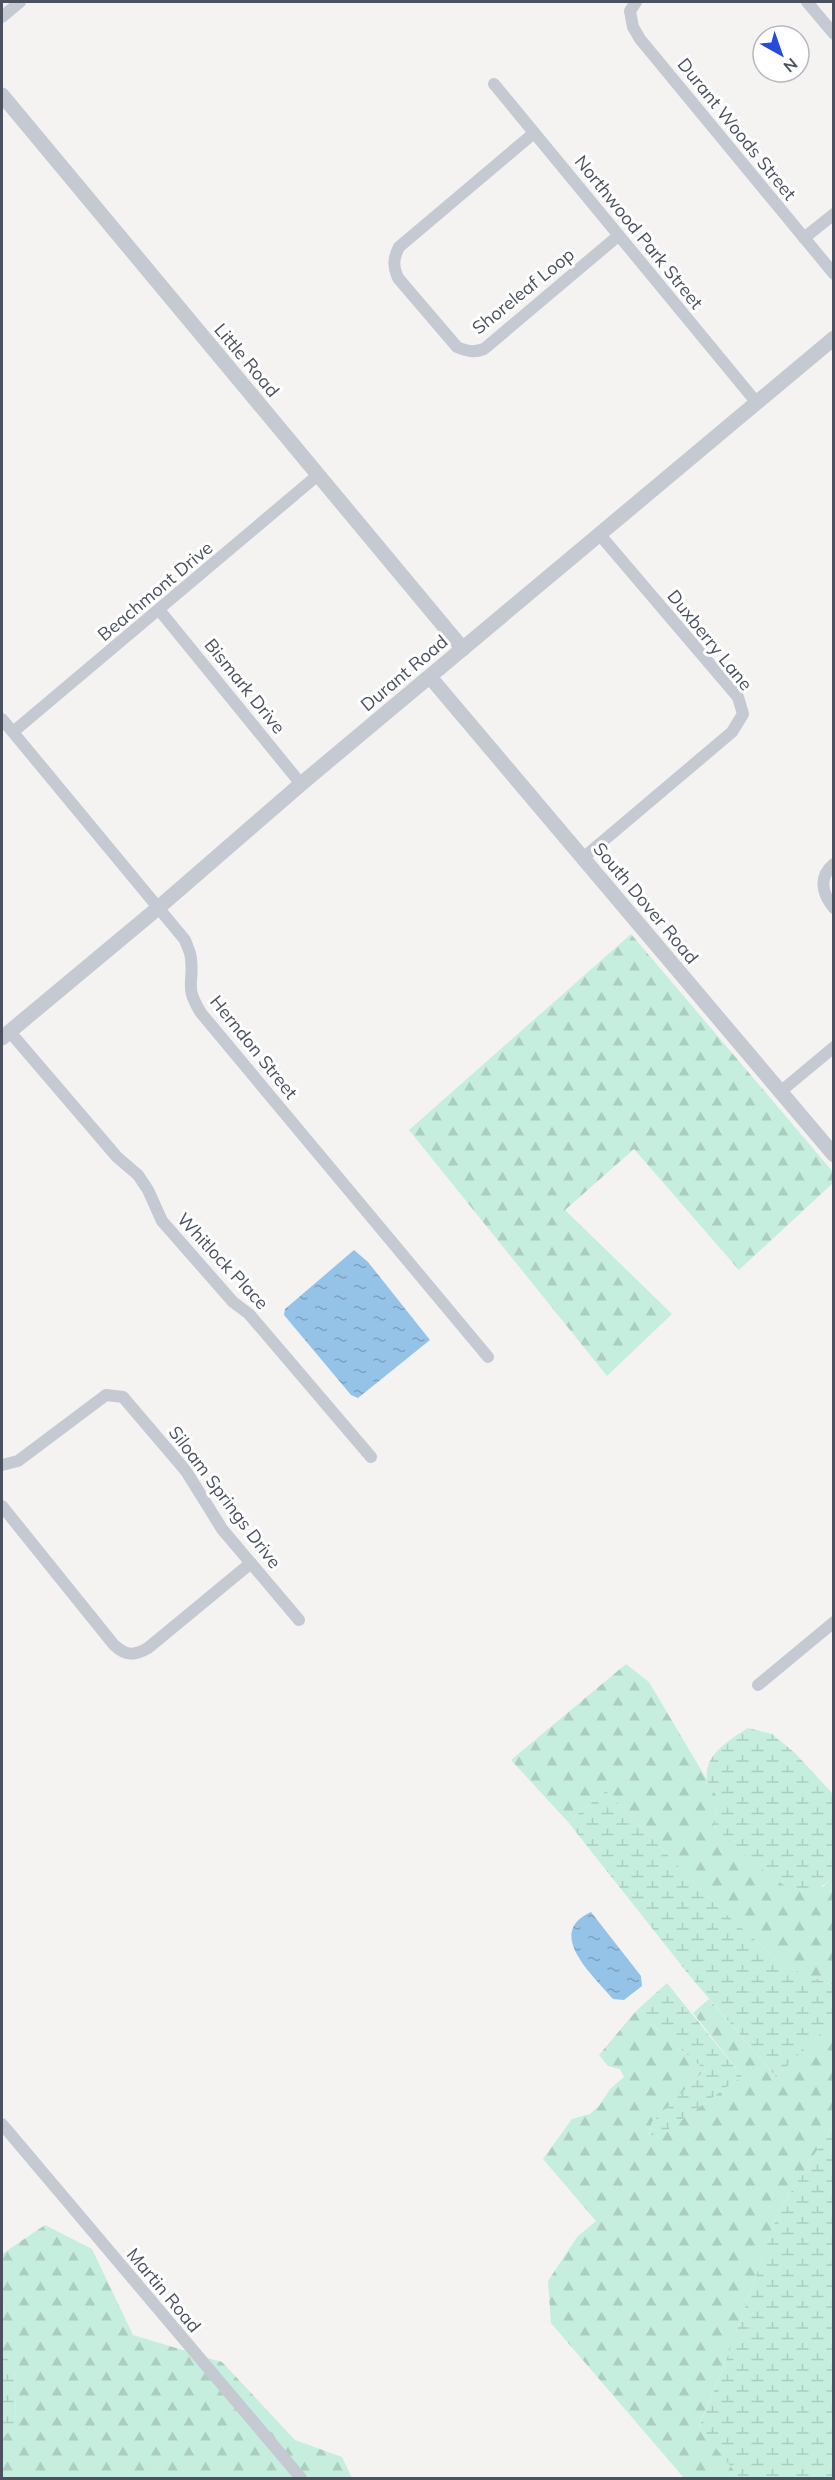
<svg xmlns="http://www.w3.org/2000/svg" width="835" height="2480" font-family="Mulish,sans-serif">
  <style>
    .forest { fill: url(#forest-firs) }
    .wetland { fill: url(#wetland-marsh) }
    .water { fill: url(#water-ripples) }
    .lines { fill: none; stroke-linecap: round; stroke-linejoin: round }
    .minor { stroke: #c4c9d2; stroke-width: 12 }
    .tertiary { stroke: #c4c9d2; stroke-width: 15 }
    .labels { text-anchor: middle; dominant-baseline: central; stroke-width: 6; stroke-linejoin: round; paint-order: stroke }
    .street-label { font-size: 18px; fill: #4b515f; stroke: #fff }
  </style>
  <defs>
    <pattern id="forest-firs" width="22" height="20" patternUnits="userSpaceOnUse" patternTransform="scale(1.5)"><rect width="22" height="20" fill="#c5eede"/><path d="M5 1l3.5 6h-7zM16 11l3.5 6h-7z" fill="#abcec1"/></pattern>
    <pattern id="wetland-marsh" width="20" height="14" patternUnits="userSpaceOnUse" patternTransform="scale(1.5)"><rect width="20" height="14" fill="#c5eede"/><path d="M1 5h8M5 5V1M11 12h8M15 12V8" fill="none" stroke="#abcec1"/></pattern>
    <pattern id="water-ripples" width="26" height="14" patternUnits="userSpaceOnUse" patternTransform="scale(1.5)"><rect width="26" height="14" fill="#95c3e8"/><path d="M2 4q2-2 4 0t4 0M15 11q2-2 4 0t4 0" fill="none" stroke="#7ca1bf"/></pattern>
  </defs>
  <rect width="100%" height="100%" fill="#f4f3f2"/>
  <g class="forest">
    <polygon points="631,934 833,1172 833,1183 739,1270 634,1149 565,1210 672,1314 607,1376 409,1130"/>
    <polygon points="626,1664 649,1682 719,1800 714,1827 823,1887 833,1877 833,1985 784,1966 717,1906 606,1791 568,1822 511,1760"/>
    <polygon points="709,1999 776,2077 833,2021 833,2125 779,2211 727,2358 699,2426 740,2478 684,2478 551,2323 548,2281 577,2237 596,2221 543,2159 572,2119 590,2114 599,2106 610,2089 624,2077 620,2069 608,2066 599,2055 636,2011 705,2070 652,2122 649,2135 665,2132 742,2076 693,2013"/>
    <polygon points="45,2225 92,2249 133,2335 186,2351 294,2478 2,2478 2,2439 16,2422 14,2367 2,2353 2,2254"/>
    <polygon points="204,2357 222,2362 295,2440 342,2457 352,2478 308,2478"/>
  </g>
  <g class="wetland">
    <path d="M748 1728 772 1734 795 1753 833 1794V1877C824 1887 814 1891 800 1891 781 1891 730 1841 714 1826L719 1800C716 1794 708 1785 707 1779 703 1755 731 1739 748 1728Z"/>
    <polygon points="606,1791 717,1906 784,1966 833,1985 833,2021 776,2077 689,1975 568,1822"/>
    <polygon points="667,1983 742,2076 665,2132 649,2136 652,2122 705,2070 636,2011"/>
    <polygon points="833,2125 833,2478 740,2478 699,2427 727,2358 779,2211"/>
    <polygon points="2,2353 14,2366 16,2423 2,2439"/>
  </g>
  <g class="water">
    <polygon points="354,1250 368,1262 430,1340 358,1398 351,1395 284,1315 285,1309"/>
    <path d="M591 1912 641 1976 642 1986 624 2000 613 1999C594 1976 544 1933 591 1912Z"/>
  </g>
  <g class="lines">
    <g class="minor">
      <polyline points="636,2 630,11 633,27 640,39 834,274"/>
      <polyline points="807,2 834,34"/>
      <polyline points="2,17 20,2"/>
      <polyline points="494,84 757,403"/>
      <path d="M534 133 399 247C393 259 393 266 398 278L457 347C467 351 473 353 484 349L618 236"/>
      <polyline points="804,238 834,214"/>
      <polyline points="160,611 301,784"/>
      <path d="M2 719 185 940C187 946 191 953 191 959 194 984 184 986 201 1013L488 1357"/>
      <polyline points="13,732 318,475"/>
      <polyline points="583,858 732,732 743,714 738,697 600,535"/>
      <path d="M834 864C818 877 822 894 834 908"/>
      <polyline points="10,1032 117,1157 138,1175 148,1190 162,1221 233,1302 249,1314 371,1457"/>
      <polyline points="780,1092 834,1047"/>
      <polyline points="2,1465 18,1461 106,1395 123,1397 186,1471 222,1529 299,1620"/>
      <path d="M2 1506 114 1645C126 1656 134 1656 148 1648L251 1563"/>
      <polyline points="758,1685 834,1622"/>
      <polyline points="2,2124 301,2478"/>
    </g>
    <g class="tertiary">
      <polyline points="2,95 463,649"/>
      <polyline points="430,677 834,1155"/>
      <polyline points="2,1038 158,908 301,784 834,338"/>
    </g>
  </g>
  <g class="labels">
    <g class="street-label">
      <text transform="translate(737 129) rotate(51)">Durant Woods Street</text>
      <text transform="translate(639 232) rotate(51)">Northwood Park Street</text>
      <text transform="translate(523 291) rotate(-39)">Shoreleaf Loop</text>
      <text transform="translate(247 360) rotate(50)">Little Road</text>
      <text transform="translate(155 591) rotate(-40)">Beachmont Drive</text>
      <text transform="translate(710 640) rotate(51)">Duxberry Lane</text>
      <text transform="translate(404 673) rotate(-40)">Durant Road</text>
      <text transform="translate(245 686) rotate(51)">Bismark Drive</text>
      <text transform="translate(646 903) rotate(50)">South Dover Road</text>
      <text transform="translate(254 1047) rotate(51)">Herndon Street</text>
      <text transform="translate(223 1261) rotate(47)">Whitlock Place</text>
      <text transform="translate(225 1497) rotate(53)">Siloam Springs Drive</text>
      <text transform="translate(164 2290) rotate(50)">Martin Road</text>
    </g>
  </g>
  <rect width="835" height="2480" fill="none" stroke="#4b515f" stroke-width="6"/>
  <g transform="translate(781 54) rotate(140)"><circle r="28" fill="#ffffff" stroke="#b7b9bf" stroke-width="1.5"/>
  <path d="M0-4.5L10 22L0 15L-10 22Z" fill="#264adb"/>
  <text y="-9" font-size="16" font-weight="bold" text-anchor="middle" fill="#4b515f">N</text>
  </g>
</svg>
